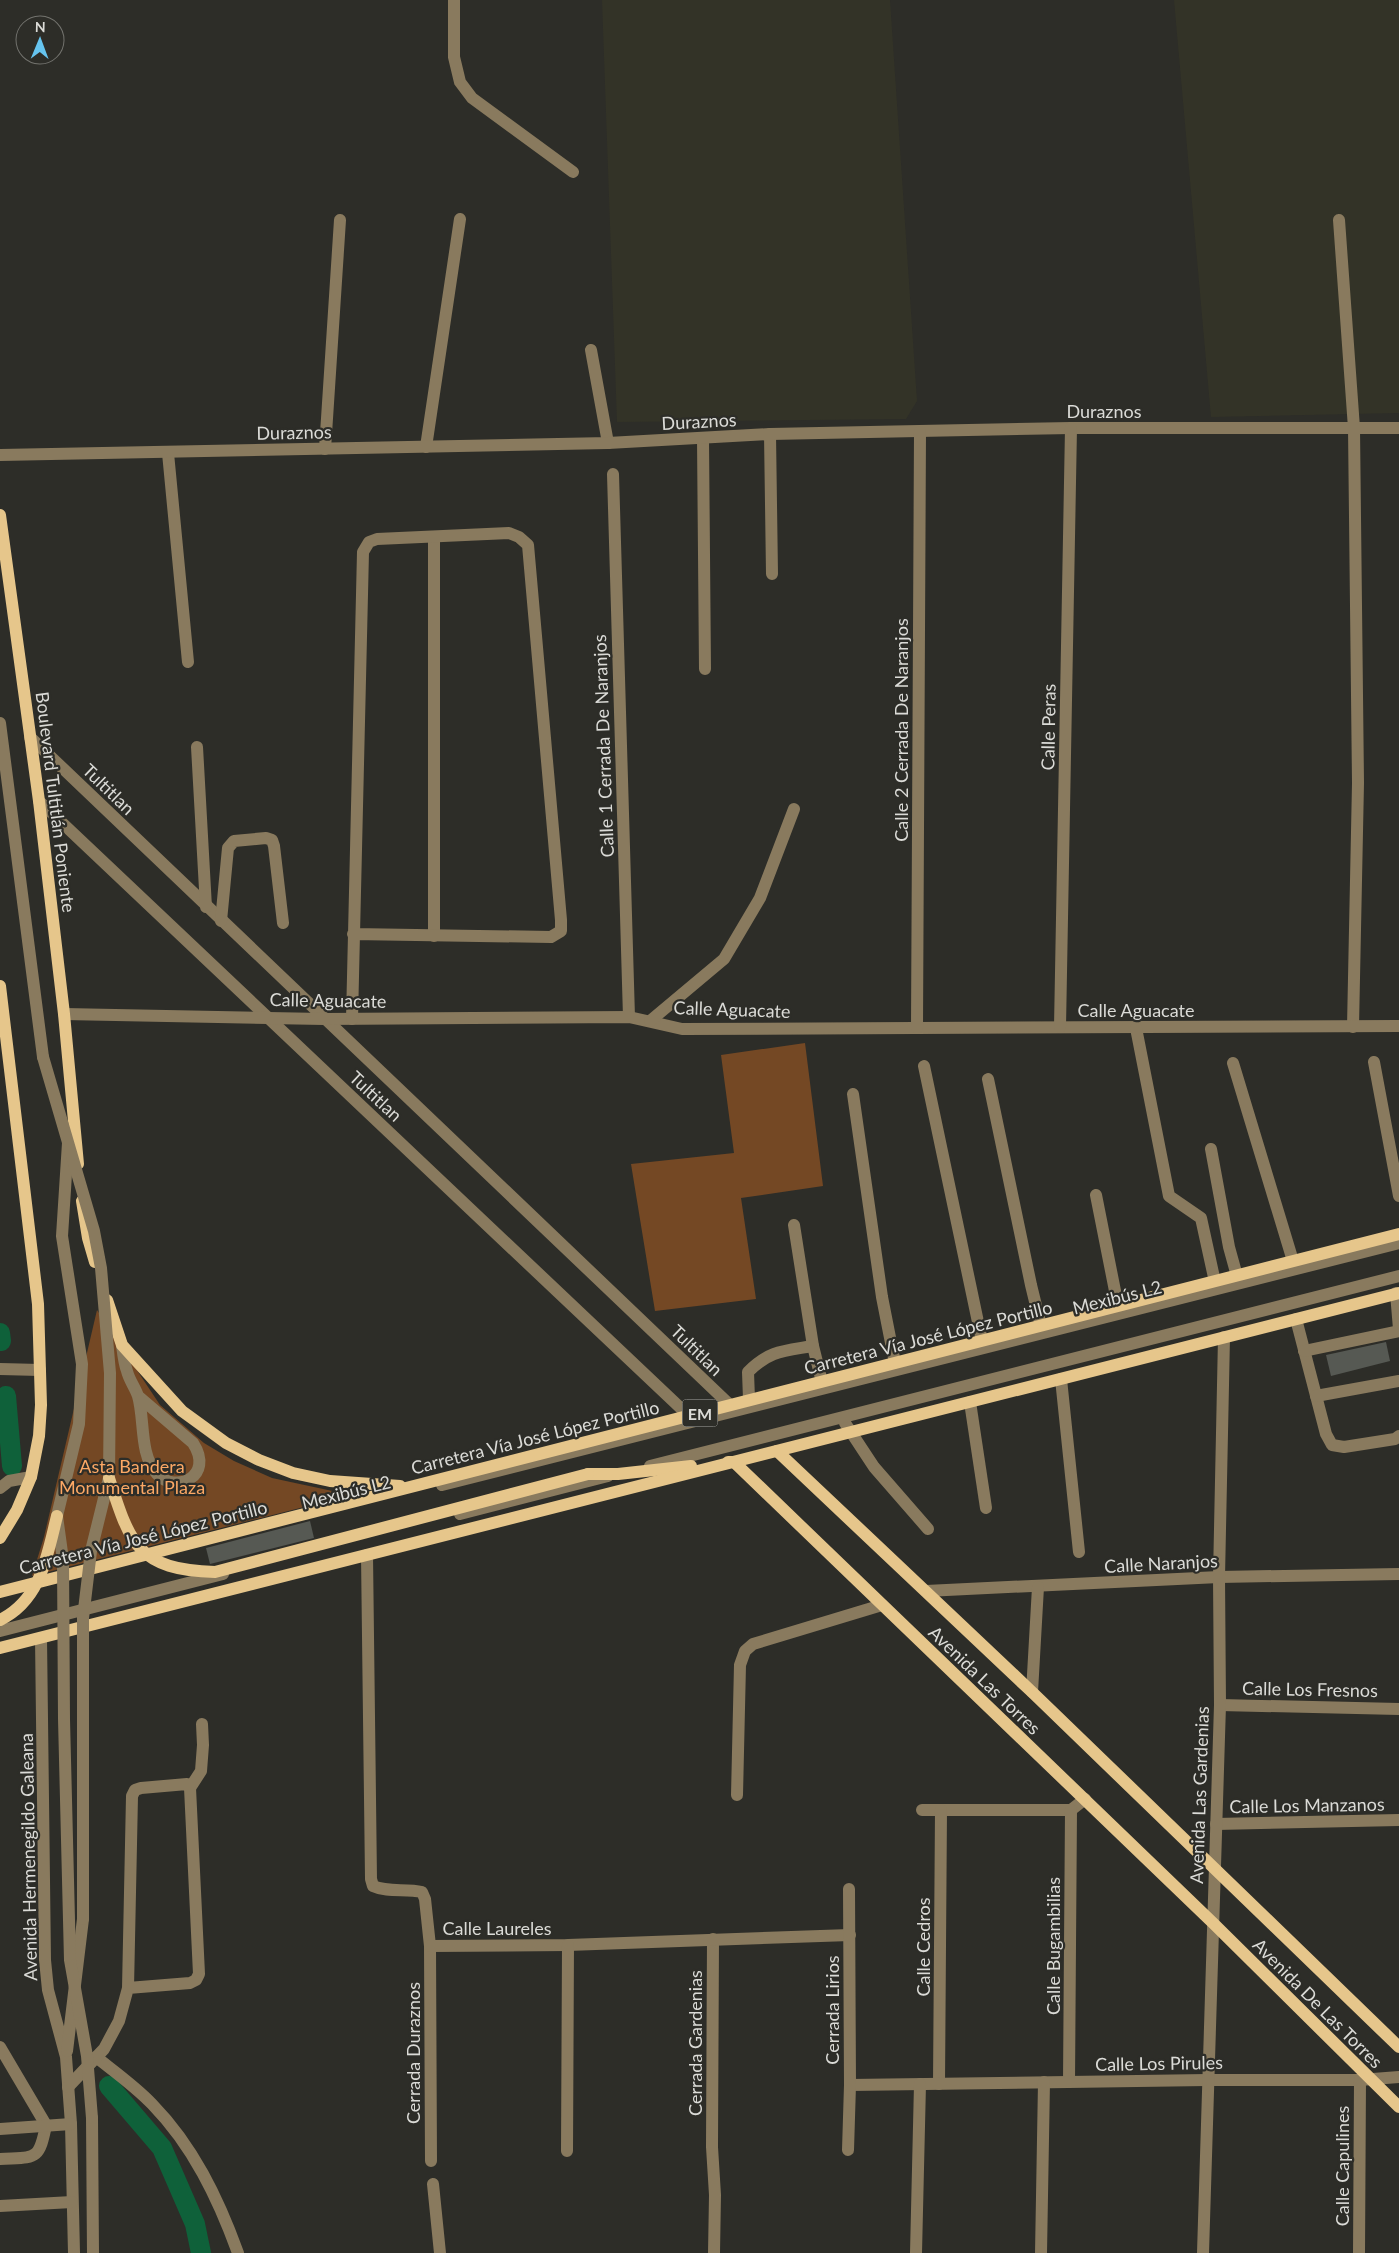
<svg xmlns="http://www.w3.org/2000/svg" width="1399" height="2253" font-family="Lato,sans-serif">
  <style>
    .built { fill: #333327 }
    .green { fill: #744824 }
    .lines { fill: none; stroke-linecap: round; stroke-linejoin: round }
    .canal { stroke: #0f613a; stroke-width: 20 }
    .building { fill: #565953 }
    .minor { stroke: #897a5e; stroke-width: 12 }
    .major { stroke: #e6c68b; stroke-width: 12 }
    .minor-bridge { stroke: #897a5e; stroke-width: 12 }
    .major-bridge { stroke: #e6c68b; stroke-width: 12 }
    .labels { text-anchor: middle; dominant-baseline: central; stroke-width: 4.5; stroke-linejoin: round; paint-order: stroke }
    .shield { fill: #2d2d28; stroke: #a7a7a2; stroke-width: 1 }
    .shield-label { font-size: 16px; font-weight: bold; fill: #dbdbd7 }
    .street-label { font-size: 18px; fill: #dbdbd7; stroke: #2d2d28 }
    .park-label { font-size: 18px; fill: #fca865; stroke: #2d2d28 }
  </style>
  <rect width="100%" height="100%" fill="#2d2d28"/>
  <g class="built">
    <polygon points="602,0 890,0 917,401 906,419 617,422"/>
    <polygon points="1174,0 1399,0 1399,413 1211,417"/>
  </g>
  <g class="green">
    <polygon points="805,1043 823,1186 741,1198 756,1299 655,1311 631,1164 734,1153 721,1055"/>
    <polygon points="97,1310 160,1405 204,1443 234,1461 272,1478 351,1495 32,1576 44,1537"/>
  </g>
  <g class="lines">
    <g class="canal">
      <polyline points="0,1333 1,1341"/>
      <polyline points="6,1396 12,1466"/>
      <polyline points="109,2086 162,2148 195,2224 201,2253"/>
    </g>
  </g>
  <g class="building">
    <polygon points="1386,1342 1390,1361 1331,1376 1326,1355"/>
    <polygon points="310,1521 314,1538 210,1564 206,1548"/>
  </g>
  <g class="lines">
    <g class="minor">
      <polyline points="454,0 454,57 460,82 472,98 573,172"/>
      <polyline points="1339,220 1354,428 1358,783 1353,1027"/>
      <polyline points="591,350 608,443"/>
      <polyline points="770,434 772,574"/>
      <polyline points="703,439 705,669"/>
      <polyline points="426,447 460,219"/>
      <polyline points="325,449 340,220"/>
      <polyline points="168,453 188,662"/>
      <polyline points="0,455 608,443 770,434 1071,428 1399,428"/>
      <polyline points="613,474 629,1017"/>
      <polyline points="0,723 43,1057"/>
      <polyline points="30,737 730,1405"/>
      <polyline points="197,747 206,907"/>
      <polyline points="39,801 689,1416"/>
      <polyline points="221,921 228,848 234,841 266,838 272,840 274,846 283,923"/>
      <polyline points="434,936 434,537"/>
      <polyline points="64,1014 324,1019 629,1017 682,1029 1399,1026"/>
      <polyline points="352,1019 363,552 369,542 377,539 509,533 519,537 528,545 561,920 561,931 551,937 353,934"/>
      <polyline points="650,1021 724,959 760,898 794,809"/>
      <polyline points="1060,1027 1071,428"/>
      <polyline points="917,1028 920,432"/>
      <polyline points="1136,1028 1169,1196 1201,1218 1215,1282"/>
      <polyline points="1374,1062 1399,1196"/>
      <polyline points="1233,1063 1293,1261"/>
      <polyline points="924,1066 982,1341"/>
      <polyline points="988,1079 1031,1285 1041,1326"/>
      <polyline points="853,1094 882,1297 895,1363"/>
      <polyline points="1211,1149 1229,1247 1237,1276"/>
      <polyline points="1096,1195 1118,1306"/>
      <polyline points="794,1225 813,1346 822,1382"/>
      <polyline points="1396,1293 1399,1329"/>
      <polyline points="1296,1319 1326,1434 1332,1445 1344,1447 1395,1439 1399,1436"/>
      <path d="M122 1345C123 1353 124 1363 127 1371 129 1380 135 1387 138 1396 145 1420 139 1454 157 1474 175 1494 215 1477 193 1443L138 1396"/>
      <polyline points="1304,1351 1399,1331"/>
      <polyline points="0,1369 40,1370"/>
      <polyline points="1061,1379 1079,1552"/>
      <polyline points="1316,1396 1399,1381"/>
      <path d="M749 1399 748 1372C770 1350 784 1351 813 1346"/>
      <polyline points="970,1402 986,1508"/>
      <polyline points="845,1423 874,1467 928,1529"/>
      <polyline points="650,1466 1399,1276"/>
      <polyline points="442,1485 1399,1243"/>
      <polyline points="0,1488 9,1481 31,1477"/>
      <polyline points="460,1514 608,1476"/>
      <polyline points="57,1516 79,1424 82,1364 62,1236 68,1143"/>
      <path d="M367 1555 371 1879 373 1886C388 1893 406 1888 422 1892L425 1899 430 1946 431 2161"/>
      <polyline points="926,1591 1219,1577 1399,1574"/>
      <polyline points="0,1631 223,1574"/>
      <polyline points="41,1638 45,1960 48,1990 66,2057 71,2124 74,2253"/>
      <polyline points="1032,1692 1038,1587"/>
      <polyline points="1220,1705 1399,1709"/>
      <polyline points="190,1788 201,1771 203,1745 202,1724"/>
      <polyline points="737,1795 740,1665 745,1651 753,1644 882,1605"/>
      <polyline points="922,1810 1071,1810 1085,1799"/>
      <polyline points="1216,1824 1399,1820"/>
      <polyline points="713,1939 712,2147 715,2195 714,2253"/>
      <polyline points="430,1946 568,1945 850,1935"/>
      <path d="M0 2047 46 2125C39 2162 35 2157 0 2159"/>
      <polyline points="67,2051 83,1919"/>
      <path d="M96 2057C115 2072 136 2087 152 2104 193 2146 218 2198 238 2253"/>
      <polyline points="1069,2082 1071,1810"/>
      <polyline points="939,2084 941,1810"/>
      <polyline points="850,2085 1207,2080 1360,2080 1399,2077"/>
      <polyline points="68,2087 104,2049 119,2021 128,1988 132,1796 135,1790 141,1788 187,1784 190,1788 199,1974 196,1980 190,1983 128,1988"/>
      <polyline points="92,2118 93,2253"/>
      <polyline points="0,2129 71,2124"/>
      <polyline points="848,2150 850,2085 849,1889"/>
      <polyline points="567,2151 568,1945"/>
      <polyline points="433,2184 440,2253"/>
      <polyline points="0,2206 72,2202"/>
      <polyline points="916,2253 920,2084"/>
      <polyline points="1041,2253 1044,2082"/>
      <polyline points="1203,2253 1220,1705 1219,1577 1224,1337"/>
      <polyline points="1359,2253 1360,2080"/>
    </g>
    <g class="major">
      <polyline points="0,515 39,801 64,1014 78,1164"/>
      <polyline points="0,986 38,1304 41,1405 39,1436 31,1477 17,1510 0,1538"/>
      <polyline points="82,1201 88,1238 95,1262"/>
      <polyline points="107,1300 122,1345 182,1411 226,1443 259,1460 293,1473 330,1481 400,1486"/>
      <polyline points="777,1451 1032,1692 1399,2047"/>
      <polyline points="728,1462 734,1462 1213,1923 1399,2107"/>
      <polyline points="588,1474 618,1474 691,1466"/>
      <polyline points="0,1592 1399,1234"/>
      <polyline points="0,1648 1399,1293"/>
    </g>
    <g class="minor-bridge">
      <polyline points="43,1057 94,1231 101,1268 110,1373 109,1478 91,1551 83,1618 83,1919"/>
      <polyline points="57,1516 63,1560 64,1719 70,1960 87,2056 92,2118"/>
    </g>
    <g class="major-bridge">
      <path d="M109 1478C130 1544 138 1570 215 1572L588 1474"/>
      <path d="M0 1620C41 1600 47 1556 57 1516"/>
    </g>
  </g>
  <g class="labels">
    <rect class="shield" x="682.5" y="1399.5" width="35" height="27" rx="4"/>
    <g class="shield-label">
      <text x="700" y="1413">EM</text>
    </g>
    <g class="street-label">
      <text x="1104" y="411">Duraznos</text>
      <text transform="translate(699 421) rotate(-3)">Duraznos</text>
      <text transform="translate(294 432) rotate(-1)">Duraznos</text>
      <text transform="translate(1048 727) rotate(-89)">Calle Peras</text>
      <text transform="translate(901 730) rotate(-90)">Calle 2 Cerrada De Naranjos</text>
      <text transform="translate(603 746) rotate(-92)">Calle 1 Cerrada De Naranjos</text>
      <text transform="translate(109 789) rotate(44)">Tultitlan</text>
      <text transform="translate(56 802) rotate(83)">Boulevard Tultitlán Poniente</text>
      <text transform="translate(328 1000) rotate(1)">Calle Aguacate</text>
      <text transform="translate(732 1009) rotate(2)">Calle Aguacate</text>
      <text x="1136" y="1010">Calle Aguacate</text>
      <text transform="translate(376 1096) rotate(43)">Tultitlan</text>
      <text transform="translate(1117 1297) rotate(-14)">Mexibús L2</text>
      <text transform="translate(928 1337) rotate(-14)">Carretera Vía José López Portillo</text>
      <text transform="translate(697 1350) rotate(44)">Tultitlan</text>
      <text transform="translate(535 1437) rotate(-14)">Carretera Vía José López Portillo</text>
      <text transform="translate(346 1492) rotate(-14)">Mexibús L2</text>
      <text transform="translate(143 1537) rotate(-14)">Carretera Vía José López Portillo</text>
      <text transform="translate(1161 1563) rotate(-3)">Calle Naranjos</text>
      <text transform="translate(985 1680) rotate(44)">Avenida Las Torres</text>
      <text transform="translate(1310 1689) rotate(1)">Calle Los Fresnos</text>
      <text transform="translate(1199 1795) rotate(-88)">Avenida Las Gardenias</text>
      <text transform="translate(1307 1805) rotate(-1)">Calle Los Manzanos</text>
      <text transform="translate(28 1857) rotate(-91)">Avenida Hermenegildo Galeana</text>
      <text x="497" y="1928">Calle Laureles</text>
      <text transform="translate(1053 1946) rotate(-90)">Calle Bugambilias</text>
      <text transform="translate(923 1947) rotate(-90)">Calle Cedros</text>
      <text transform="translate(1318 2003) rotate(45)">Avenida De Las Torres</text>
      <text transform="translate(832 2010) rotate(-90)">Cerrada Lirios</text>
      <text transform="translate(695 2043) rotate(-90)">Cerrada Gardenias</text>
      <text transform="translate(413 2053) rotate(-90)">Cerrada Duraznos</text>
      <text transform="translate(1159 2063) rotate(-1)">Calle Los Pirules</text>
      <text transform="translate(1342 2166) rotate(-90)">Calle Capulines</text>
    </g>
    <g class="park-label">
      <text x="132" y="1466">Asta Bandera<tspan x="132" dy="21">Monumental Plaza</tspan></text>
    </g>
  </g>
  <g transform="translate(40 40) rotate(1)"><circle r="24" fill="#2d2d28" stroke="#73736e"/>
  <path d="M0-4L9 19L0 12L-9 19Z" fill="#66c4ef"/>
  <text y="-8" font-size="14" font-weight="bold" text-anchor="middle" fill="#dbdbd7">N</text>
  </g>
</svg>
